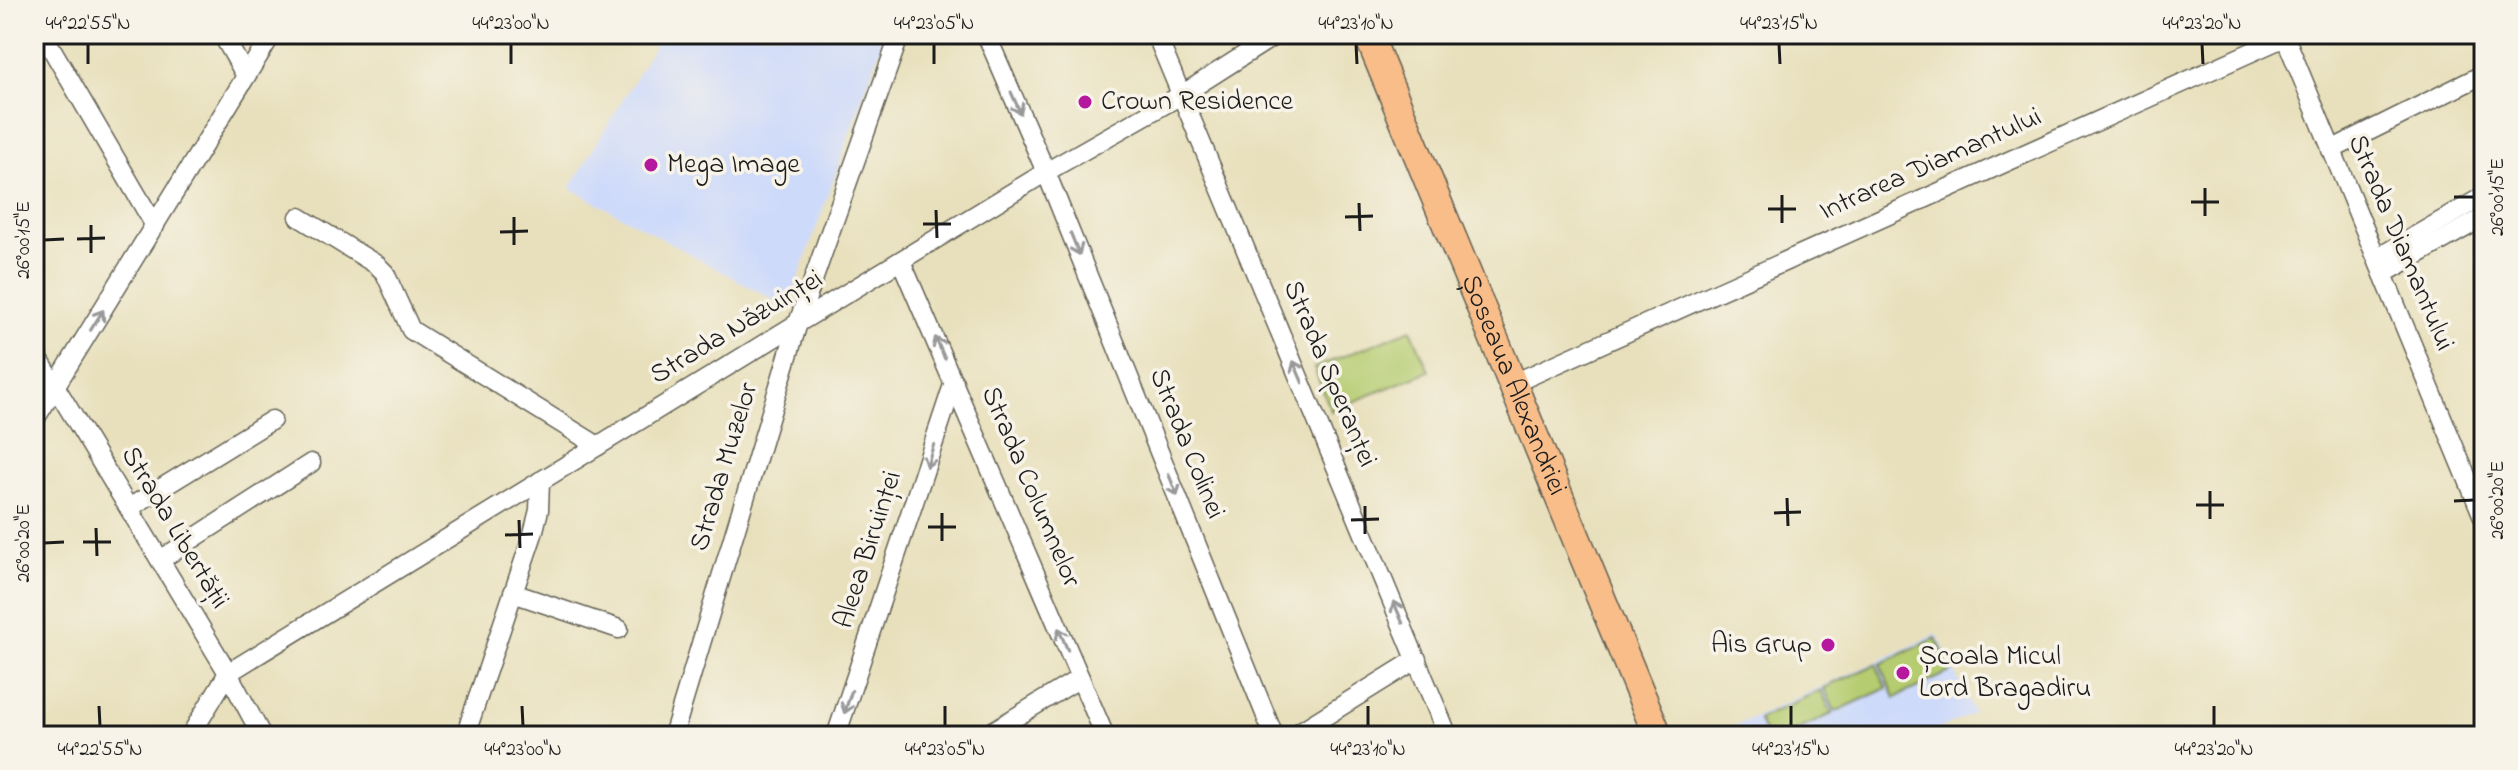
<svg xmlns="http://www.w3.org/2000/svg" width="2518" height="770" font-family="'Indie Flower',sans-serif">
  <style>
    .built { fill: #cedafa }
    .green { fill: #b5cc70; stroke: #687446; stroke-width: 2 }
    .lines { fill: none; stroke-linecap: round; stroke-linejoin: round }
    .street-casing { stroke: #636154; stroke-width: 21 }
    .primary-casing { stroke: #636154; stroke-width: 31 }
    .street { stroke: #fff; stroke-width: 18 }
    .primary { stroke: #f8bd89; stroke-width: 28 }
    .oneway { stroke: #999 }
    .ticks { fill: none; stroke: #1c1c1c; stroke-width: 3 }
    .poi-dot { fill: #b5179e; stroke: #f7f3e8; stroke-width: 3 }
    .labels { text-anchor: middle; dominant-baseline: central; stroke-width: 7; stroke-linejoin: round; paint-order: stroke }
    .poi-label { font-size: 28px; fill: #1c1c1c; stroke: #f7f3e8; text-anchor: start }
    .street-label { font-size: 28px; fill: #1c1c1c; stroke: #f7f3e8 }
    .neatline { fill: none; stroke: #1c1c1c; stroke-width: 3 }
    .ticks-label { font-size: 20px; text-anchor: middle; fill: #1c1c1c }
  </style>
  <rect width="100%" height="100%" fill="#f7f3e8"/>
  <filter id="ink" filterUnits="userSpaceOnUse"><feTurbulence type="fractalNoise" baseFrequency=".0125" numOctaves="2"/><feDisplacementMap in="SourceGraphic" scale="16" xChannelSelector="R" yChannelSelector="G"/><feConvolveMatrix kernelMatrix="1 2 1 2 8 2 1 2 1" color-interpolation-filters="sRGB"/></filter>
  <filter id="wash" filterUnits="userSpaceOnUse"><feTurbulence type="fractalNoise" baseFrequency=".006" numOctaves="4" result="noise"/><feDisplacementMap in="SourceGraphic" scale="32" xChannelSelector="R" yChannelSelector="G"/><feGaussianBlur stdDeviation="1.8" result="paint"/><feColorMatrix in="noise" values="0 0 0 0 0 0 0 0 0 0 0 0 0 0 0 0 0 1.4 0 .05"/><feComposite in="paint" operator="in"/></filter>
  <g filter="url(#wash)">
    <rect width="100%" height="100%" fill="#e8e0bc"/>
    <g class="built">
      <polygon points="639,34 885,34 788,308 570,188 655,45"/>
      <polygon points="1937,634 1974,713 1923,736 1713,736"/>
    </g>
    <g class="green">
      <polygon points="1411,329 1429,371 1331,411 1314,368"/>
      <polygon points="1936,638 1952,671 1895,698 1880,664"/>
      <polygon points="1876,664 1887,688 1835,712 1824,688"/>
      <polygon points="1821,690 1832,714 1784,736 1766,736 1758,719"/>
    </g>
  </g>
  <g filter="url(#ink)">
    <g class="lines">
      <g class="street-casing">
        <g id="street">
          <polyline points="43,34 155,226"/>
          <polyline points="222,34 246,76"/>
          <polyline points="986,34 1046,172 1274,736"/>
          <polyline points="1156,34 1448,736"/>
          <polyline points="2284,34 2484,519"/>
          <polyline points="2331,150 2484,74"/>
          <polyline points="299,217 377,265 385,273 411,330 598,446"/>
          <polyline points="2377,258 2484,196"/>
          <polyline points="901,261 1105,736"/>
          <polyline points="2383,274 2484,217"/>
          <polyline points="34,351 228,673 262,736"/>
          <polyline points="1512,384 2285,37"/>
          <polyline points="34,421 272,34"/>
          <polyline points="129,508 272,420"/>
          <polyline points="160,560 311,463"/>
          <polyline points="513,593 619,629"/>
          <polyline points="190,736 228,673 798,323 1046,172 1183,94 1277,34"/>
          <polyline points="465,736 533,534 539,510 540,481"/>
          <polyline points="673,736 798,323 900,34"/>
          <polyline points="836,736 954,382"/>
          <polyline points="985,736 1080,678"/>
          <polyline points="1293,736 1417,659"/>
        </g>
      </g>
      <g class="primary-casing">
        <g id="primary">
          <path id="s1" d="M1368 34 1658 736"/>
        </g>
      </g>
      <use href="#street" class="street"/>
      <use href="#primary" class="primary"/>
    </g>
    <defs><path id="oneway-shaft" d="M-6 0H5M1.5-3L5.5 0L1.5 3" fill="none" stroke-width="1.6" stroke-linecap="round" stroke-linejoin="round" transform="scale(2)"/></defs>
    <g class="oneway">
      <use href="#oneway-shaft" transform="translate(1016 103) rotate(66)"/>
      <use href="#oneway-shaft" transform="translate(1075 244) rotate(68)"/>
      <use href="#oneway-shaft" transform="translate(97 320) rotate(-58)"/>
      <use href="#oneway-shaft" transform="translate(940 348) rotate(-114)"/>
      <use href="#oneway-shaft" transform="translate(1298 372) rotate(-113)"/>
      <use href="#oneway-shaft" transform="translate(930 456) rotate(108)"/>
      <use href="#oneway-shaft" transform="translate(1173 485) rotate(68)"/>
      <use href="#oneway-shaft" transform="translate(1398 612) rotate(-113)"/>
      <use href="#oneway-shaft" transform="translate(1063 639) rotate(-113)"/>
      <use href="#oneway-shaft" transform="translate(848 702) rotate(108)"/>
    </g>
  </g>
  <path class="ticks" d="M88 44V64M511 44V64M934 44V64M1356 44 1357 64M1779 44 1780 64M2202 44 2203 64M2205 188V216M1782 195V223M2454 197H2474M2191 202H2219M1359 203 1360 231M1768 209H1796M936 210 937 238M514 217V245M1345 217 1373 216M923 224H951M91 225V253M500 232 528 231M77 239 105 238M44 240 64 239M2210 491V519M1787 498 1788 526M2454 501 2474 500M2196 505H2224M1365 506V534M942 513V541M1774 513 1801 512M519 520 520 548M1351 520 1379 519M928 527H956M96 528 97 556M505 535 533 534M83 542H111M44 543 64 542M99 706 100 726M522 706 523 726M945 706V726M1368 706V726M1791 706V726M2214 706V726"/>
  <g class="poi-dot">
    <circle cx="1085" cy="102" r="8"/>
    <circle cx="651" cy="165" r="8"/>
    <circle cx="1828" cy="645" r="8"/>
    <circle cx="1903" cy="673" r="8"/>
  </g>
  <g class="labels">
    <g class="poi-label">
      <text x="1101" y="102">Crown Residence</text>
      <text x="667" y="165">Mega Image</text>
      <text x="1812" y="645" text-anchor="end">Ais Grup</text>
      <text x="1919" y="657">Școala Micul<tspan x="1919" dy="32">Lord Bragadiru</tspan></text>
    </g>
    <g class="street-label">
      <text transform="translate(1931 165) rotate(-24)">Intrarea Diamantului</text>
      <text transform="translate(2400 243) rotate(67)">Strada Diamantului</text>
      <text transform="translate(737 328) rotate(-31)">Strada Năzuinței</text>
      <text transform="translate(1329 374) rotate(67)">Strada Speranței</text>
      <text stroke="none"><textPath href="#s1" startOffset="380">Șoseaua Alexandriei</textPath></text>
      <text transform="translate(1186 444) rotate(68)">Strada Colinei</text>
      <text transform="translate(725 467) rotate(-73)">Strada Muzelor</text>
      <text transform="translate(1030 487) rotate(67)">Strada Columnelor</text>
      <text transform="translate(174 528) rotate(59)">Strada Libertății</text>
      <text transform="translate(869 550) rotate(-72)">Aleea Biruinței</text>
    </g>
  </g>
  <rect width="2518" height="770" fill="none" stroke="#f7f3e8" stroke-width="88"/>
  <rect x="44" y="44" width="2430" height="682" class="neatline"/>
  <g class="ticks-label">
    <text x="88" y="29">44°22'55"N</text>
    <text x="511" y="29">44°23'00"N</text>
    <text x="934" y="29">44°23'05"N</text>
    <text x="1356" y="29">44°23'10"N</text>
    <text x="1779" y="29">44°23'15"N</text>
    <text x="2202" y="29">44°23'20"N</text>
    <text transform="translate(2496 197) rotate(-90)" y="7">26°00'15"E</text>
    <text transform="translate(22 240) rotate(-90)" y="7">26°00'15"E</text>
    <text transform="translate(2496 500) rotate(-90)" y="7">26°00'20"E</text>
    <text transform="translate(22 543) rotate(-90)" y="7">26°00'20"E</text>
    <text x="100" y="755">44°22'55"N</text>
    <text x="523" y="755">44°23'00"N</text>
    <text x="945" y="755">44°23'05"N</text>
    <text x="1368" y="755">44°23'10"N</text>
    <text x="1791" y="755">44°23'15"N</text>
    <text x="2214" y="755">44°23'20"N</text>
  </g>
</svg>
